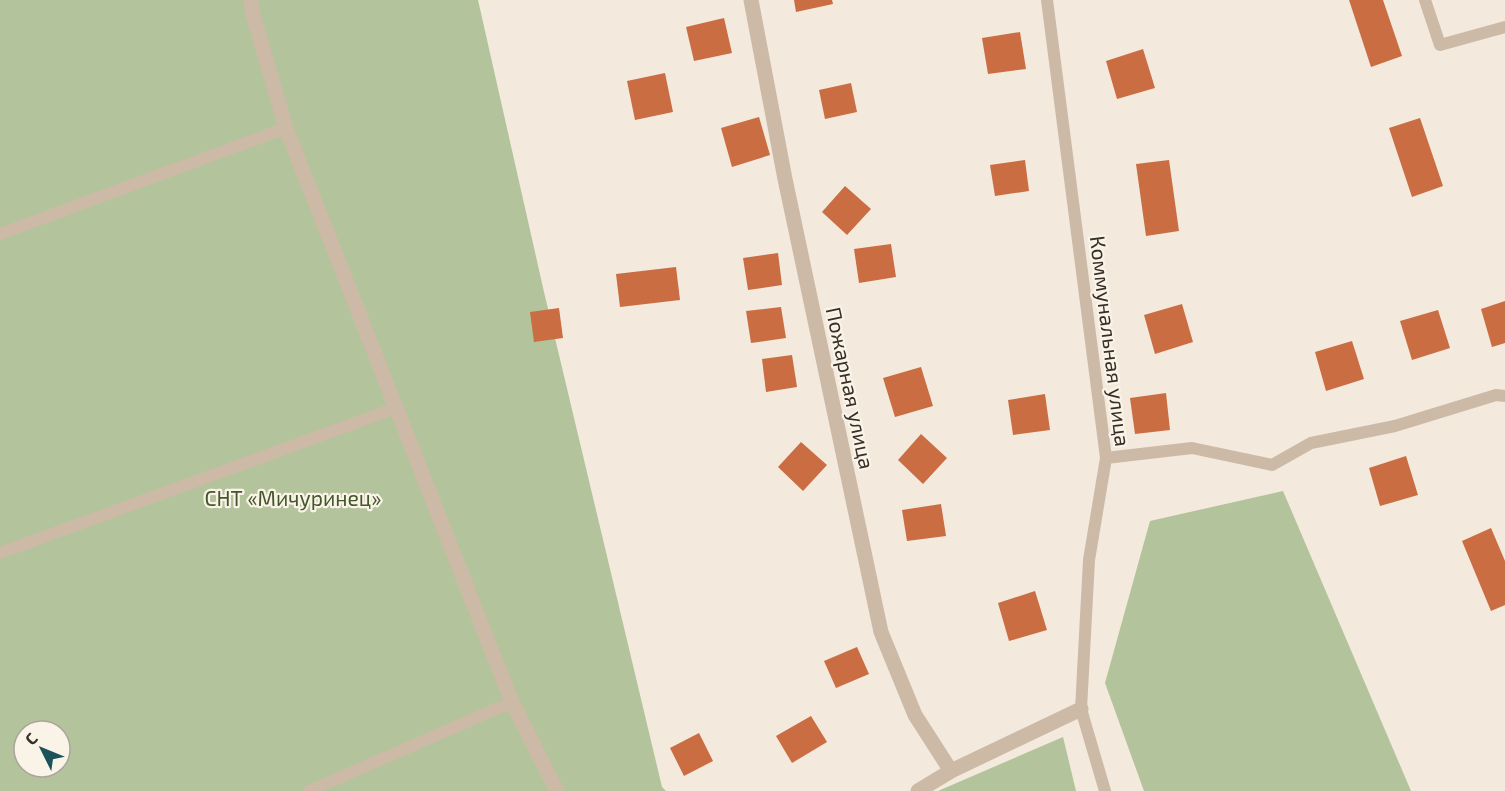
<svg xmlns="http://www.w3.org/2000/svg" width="1505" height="791" font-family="'Exo 2',sans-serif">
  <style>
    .green { fill: #b3c39b; fill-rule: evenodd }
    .building { fill: #ca6d42 }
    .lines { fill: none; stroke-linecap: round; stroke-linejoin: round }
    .lane { stroke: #ccbaa7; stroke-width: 12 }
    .street { stroke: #ccbaa7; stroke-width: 15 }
    .labels { text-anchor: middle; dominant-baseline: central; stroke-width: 4.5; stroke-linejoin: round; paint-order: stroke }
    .street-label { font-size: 21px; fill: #382e28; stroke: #faf3e8 }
    .park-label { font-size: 21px; fill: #44572b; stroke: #faf3e8 }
  </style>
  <rect width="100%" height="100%" fill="#f3e9dc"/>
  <g class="green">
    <path d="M0 0H478L544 292 662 787 666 791H0ZM24 731H60V767H24Z"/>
    <polygon points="1283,491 1411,791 1144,791 1105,683 1150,521"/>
    <polygon points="1063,737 1076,791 938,791"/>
  </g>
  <g class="building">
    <polygon points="794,0 832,0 833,4 796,12"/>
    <polygon points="1349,0 1383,0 1402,56 1371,67"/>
    <polygon points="724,18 732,53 694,61 686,27"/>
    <polygon points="1020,32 1026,69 988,74 982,38"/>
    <polygon points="1143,49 1155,88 1117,99 1106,61"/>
    <polygon points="665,73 673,112 635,120 627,81"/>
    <polygon points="851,83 857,112 825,119 819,90"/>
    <polygon points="759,117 770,155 732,167 721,128"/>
    <polygon points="1420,118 1443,186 1412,197 1389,128"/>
    <polygon points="1025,160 1029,191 995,196 990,165"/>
    <polygon points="1169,160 1179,231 1146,236 1136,164"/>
    <polygon points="845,186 871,209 847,235 822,212"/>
    <polygon points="891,244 896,277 859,283 854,249"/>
    <polygon points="778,253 782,285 748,290 743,258"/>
    <polygon points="676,267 680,300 620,307 616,274"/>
    <polygon points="1505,301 1505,343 1492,347 1481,309"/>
    <polygon points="1182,304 1193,342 1155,354 1144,315"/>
    <polygon points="781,307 786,338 751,343 746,311"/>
    <polygon points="559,308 563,338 534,342 530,312"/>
    <polygon points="1438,310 1450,348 1412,360 1400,321"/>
    <polygon points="1352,341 1364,379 1326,391 1315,352"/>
    <polygon points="792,355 797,387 766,392 762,359"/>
    <polygon points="921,367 933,406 895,417 883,378"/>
    <polygon points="1166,393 1170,430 1135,434 1130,398"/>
    <polygon points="1045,394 1050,430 1013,435 1008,400"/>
    <polygon points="921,434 947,458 923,484 898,460"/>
    <polygon points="801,442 827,465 803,491 778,467"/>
    <polygon points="1406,456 1418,495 1380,506 1369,468"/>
    <polygon points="941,504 946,536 907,541 902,510"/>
    <polygon points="1491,528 1505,561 1505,605 1491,611 1462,541"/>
    <polygon points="1035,591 1047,630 1009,641 998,603"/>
    <polygon points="857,647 869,674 836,688 824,661"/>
    <polygon points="811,716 827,742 792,763 776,736"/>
    <polygon points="699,733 713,761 684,776 670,748"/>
  </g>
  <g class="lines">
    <g class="lane">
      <polyline points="1047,0 1106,458 1089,560 1081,709 1105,791"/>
      <polyline points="1425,0 1440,45 1505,27"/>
      <polyline points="0,234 286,128"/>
      <polyline points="1106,458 1192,448 1272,465 1311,443 1395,426 1496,395 1505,396"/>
      <polyline points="0,553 396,408"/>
      <polyline points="309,791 512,702"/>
    </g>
    <g class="street">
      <polyline points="251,0 252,11 286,128 512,702 557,791"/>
      <polyline points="751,0 785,179 881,632 915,715 951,771"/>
      <polyline points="918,791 951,771 1081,709"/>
    </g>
  </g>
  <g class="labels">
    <g class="street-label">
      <text transform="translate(1111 341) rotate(83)">Коммунальная улица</text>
      <text transform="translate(851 388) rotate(78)">Пожарная улица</text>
    </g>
    <g class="park-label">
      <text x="293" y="497">СНТ «Мичуринец»</text>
    </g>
  </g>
  <g transform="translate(42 749) rotate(313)"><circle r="28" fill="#faf3e8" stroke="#aca49b" stroke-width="1.5"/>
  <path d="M0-4.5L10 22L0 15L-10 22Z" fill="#1c525b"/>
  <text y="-9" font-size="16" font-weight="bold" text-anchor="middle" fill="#382e28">С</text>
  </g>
</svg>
